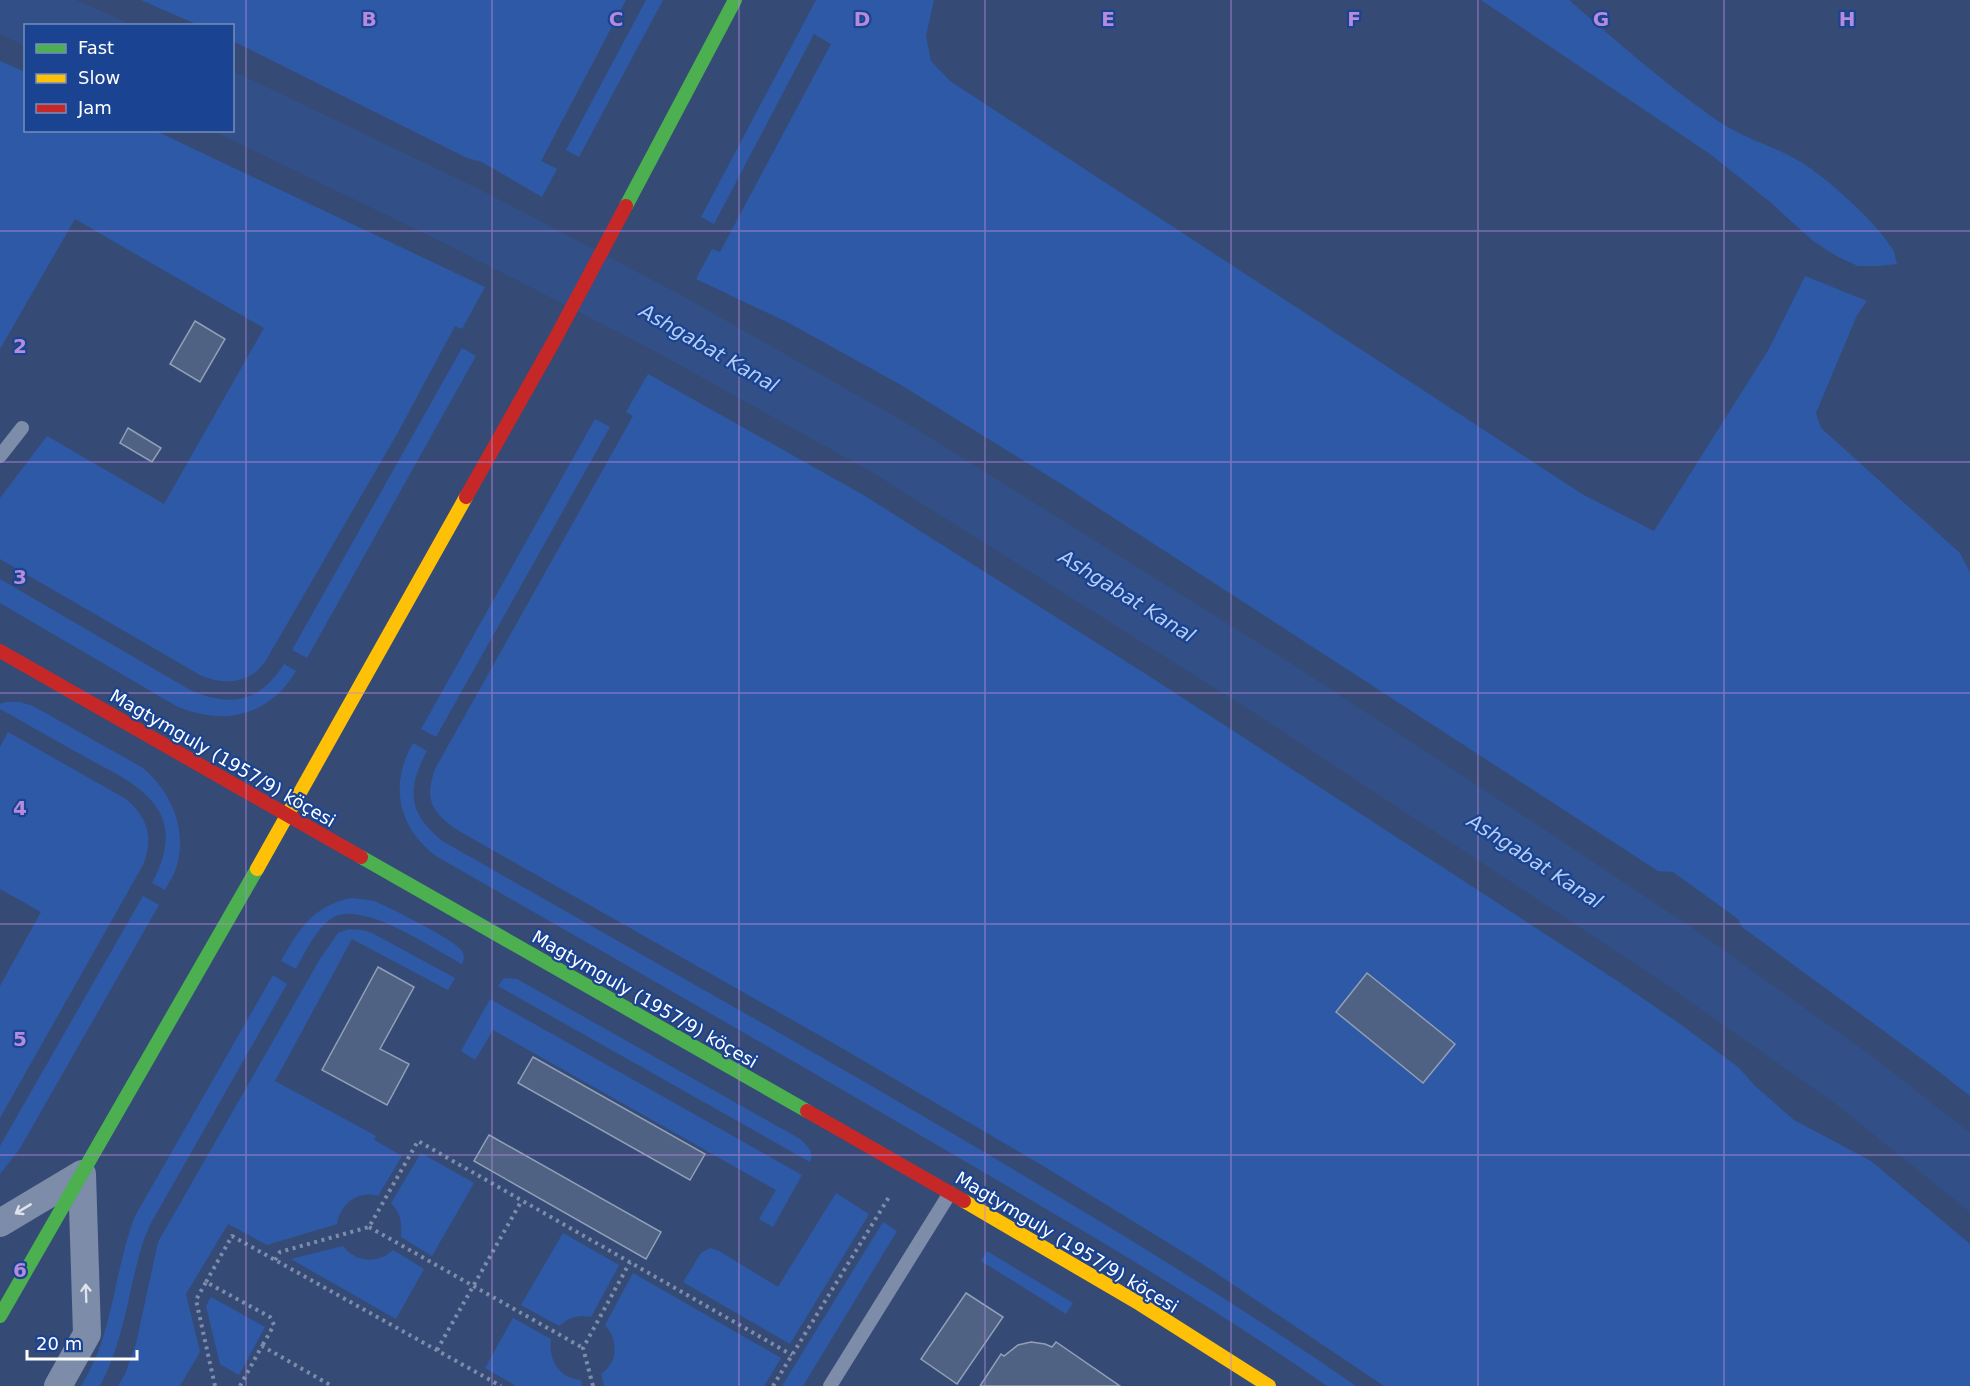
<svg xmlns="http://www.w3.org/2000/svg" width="1970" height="1386" font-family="'DejaVu Sans',sans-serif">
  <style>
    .green { fill: #2e59a7 }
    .water { fill: #324f87 }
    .building { fill: #4f6284; stroke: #919fb7; stroke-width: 1.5 }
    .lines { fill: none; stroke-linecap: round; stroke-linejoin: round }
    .path { stroke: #7d8ca9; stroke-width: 4; stroke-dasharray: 3 4.5; stroke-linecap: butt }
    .lane { stroke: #7d8ca9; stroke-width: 14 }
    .street { stroke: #7d8ca9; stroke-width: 28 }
    .fast { stroke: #4caf50; stroke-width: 14 }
    .slow { stroke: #ffc107; stroke-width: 14 }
    .jam { stroke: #c62828; stroke-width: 14 }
    .oneway { stroke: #dee2ea }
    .grid { fill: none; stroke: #b68bdc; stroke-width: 1.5; stroke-opacity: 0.55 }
    .labels { text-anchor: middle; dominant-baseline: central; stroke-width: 4.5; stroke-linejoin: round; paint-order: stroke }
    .street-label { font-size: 18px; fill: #fff; stroke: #1a4391 }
    .water-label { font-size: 20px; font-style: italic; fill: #b5cdf6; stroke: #1a4391 }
    .grid-label { font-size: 20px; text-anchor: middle; font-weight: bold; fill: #b68bdc; stroke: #1a4391; stroke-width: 4.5; stroke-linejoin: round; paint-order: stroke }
  </style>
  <rect width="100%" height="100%" fill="#354b76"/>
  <g class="green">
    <polygon points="141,0 626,0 541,161 557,169 542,197 482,162 467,158 233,41 232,26 198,25"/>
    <polygon points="646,0 663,0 579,157 566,150"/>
    <polygon points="816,0 934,0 926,36 931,61 950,81 1582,494 1654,531 1769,349 1805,276 1867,301 1857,315 1816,413 1821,428 1960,553 1970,573 1970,1096 1933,1067 1742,927 1738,919 1673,872 1658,871 1063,485 901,385 787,322 696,279 712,249 720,252 831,44 814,34 714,224 701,217"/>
    <path d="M1481 0H1569C1616 41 1664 83 1715 119 1740 137 1771 145 1797 160 1822 173 1877 223 1891 247 1895 251 1895 258 1897 264L1878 266H1858L1838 257 1813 241 1769 201 1710 154Z"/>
    <path d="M0 61 25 72 26 130 156 131 485 287 462 329 455 326 397 434 265 662C248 685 223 685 200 675L0 559V498L47 436 164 504 264 328 75 219 0 349Z"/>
    <polygon points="462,348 476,356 307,658 292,650"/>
    <path d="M648 374 865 496 1152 678 1619 982 1680 1024 1738 1067 1755 1086 1794 1120 1871 1161 1970 1244V1386H1384L1201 1263 1040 1164 840 1047 459 831C432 813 424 800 435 769L633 416 626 412Z"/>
    <polygon points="595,419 610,427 436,737 421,729"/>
    <path d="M0 579 190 690C231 708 260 702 284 664L296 671C269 716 225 726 178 707L0 603Z"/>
    <path d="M6 702H20L33 706 143 768C171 792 187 828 177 865 175 874 169 882 165 890L152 883C163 863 172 835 160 813 145 784 107 770 80 754 53 739 27 724 0 709V704Z"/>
    <path d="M8 732 126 799C148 818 154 837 143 865L0 1118V986L41 912 0 889V747Z"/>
    <path d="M413 743 427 751C406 790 408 814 444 842 619 942 794 1040 967 1142 1099 1220 1230 1299 1356 1386H1327C1213 1307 1093 1236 973 1166 795 1061 615 959 436 856 398 827 389 785 413 743Z"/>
    <polygon points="143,896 159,905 19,1150 0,1174 0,1146"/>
    <path d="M351 898C358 899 366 899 374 901 387 906 457 941 462 951 465 956 464 960 462 964 433 949 365 901 334 917 318 925 304 954 296 969L281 961C299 929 313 906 351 898Z"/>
    <path d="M349 929 363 930 372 933 455 978 448 990 352 939 275 1081 376 1136 374 1140 402 1156 378 1196C358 1190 340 1204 337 1224L267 1245 228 1224 186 1294 200 1352 180 1386H118L125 1374 136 1344 158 1242 320 959 338 933Z"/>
    <path d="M273 975 287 984 151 1223 144 1239C128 1289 125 1339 100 1386H81C89 1372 96 1359 101 1344 115 1302 119 1258 135 1216Z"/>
    <path d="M504 978 517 979 800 1139C807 1146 815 1152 810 1162L498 986Z"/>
    <polygon points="490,999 802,1175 773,1227 759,1219 776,1190 493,1030 475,1060 461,1051"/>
    <path d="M421 1153 474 1183 432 1256 401 1237C402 1223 401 1213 391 1203Z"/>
    <polygon points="836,1193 869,1214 790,1344 683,1282 701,1253 710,1248 719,1251 778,1287"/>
    <polygon points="883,1222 897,1231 803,1386 782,1386"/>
    <path d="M563 1233 619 1265 591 1317C579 1314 569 1317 559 1326L521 1305Z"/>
    <path d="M343 1246C356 1263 378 1264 393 1250L424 1269 396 1319 291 1259Z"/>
    <polygon points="987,1251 1073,1303 1066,1314 981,1261"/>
    <path d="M633 1273 781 1358 764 1386H604L601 1374C619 1362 618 1339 605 1325Z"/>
    <polygon points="211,1297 265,1327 239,1375 220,1364 206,1306"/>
    <path d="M513 1318 551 1339C548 1360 559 1378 581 1380L582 1386H516L485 1368Z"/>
  </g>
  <g class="water">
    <polygon points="0,0 76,0 132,25 26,26 25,46 0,34"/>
    <polygon points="233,71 479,189 681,295 908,424 1289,662 1530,820 1695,930 1869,1054 1970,1133 1970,1212 1837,1105 1657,978 1256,714 875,474 651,349 442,242 213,131 232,130"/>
  </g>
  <g class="building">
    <polygon points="195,321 225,339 200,382 170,364"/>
    <polygon points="128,428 161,448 152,462 120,443"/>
    <polygon points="378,967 414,987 380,1049 409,1064 387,1105 322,1070"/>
    <polygon points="1367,973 1455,1044 1423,1083 1336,1012"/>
    <polygon points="533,1057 705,1154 690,1180 518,1083"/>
    <polygon points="489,1135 661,1232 646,1259 474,1161"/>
    <polygon points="966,1293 1003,1317 957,1384 921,1359"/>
    <polygon points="1031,1342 1045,1344 1052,1347 1056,1342 1120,1386 980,1386 1001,1354 1004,1356 1018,1345"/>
  </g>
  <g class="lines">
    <g class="path">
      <polyline points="369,1227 583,1348"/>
      <polyline points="275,1260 280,1252 369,1227 418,1141 792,1355"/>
      <polyline points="206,1282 232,1236 501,1386"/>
      <polyline points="437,1350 522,1200"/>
      <polyline points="215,1386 196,1300 206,1282 270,1317 274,1325 262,1346"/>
      <polyline points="240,1386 262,1346 332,1386"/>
      <polyline points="593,1386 583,1348 630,1262"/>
      <polyline points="773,1386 889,1197"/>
    </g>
    <g class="lane">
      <polyline points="0,456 22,428"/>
      <polyline points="830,1386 950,1193"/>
    </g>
    <polyline class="street" points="0,1223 82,1174 87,1334 58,1386"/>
    <g class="fast">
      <polyline points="626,206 735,0"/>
      <polyline points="361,857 807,1111"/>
      <polyline points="0,1316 257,869"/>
    </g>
    <g class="slow">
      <polyline points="257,869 466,497"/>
      <polyline points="964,1201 1140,1304 1269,1386"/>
    </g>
    <g class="jam">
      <polyline points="466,497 554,341 626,206"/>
      <polyline points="0,651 361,857"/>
      <polyline points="807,1111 964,1201"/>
    </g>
  </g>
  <defs><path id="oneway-shaft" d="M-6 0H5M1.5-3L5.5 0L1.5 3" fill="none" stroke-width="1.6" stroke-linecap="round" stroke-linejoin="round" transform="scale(1.5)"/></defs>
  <g class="oneway">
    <use href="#oneway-shaft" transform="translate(23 1209) rotate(149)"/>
    <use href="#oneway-shaft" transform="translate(86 1293) rotate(-92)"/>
  </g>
  <path class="grid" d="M246 0V1386M492 0V1386M739 0V1386M985 0V1386M1231 0V1386M1478 0V1386M1724 0V1386M0 231H1970M0 462H1970M0 693H1970M0 924H1970M0 1155H1970"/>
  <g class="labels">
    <g class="street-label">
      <text transform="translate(223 758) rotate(30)">Magtymguly (1957/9) köçesi</text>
      <text transform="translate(645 999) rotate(30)">Magtymguly (1957/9) köçesi</text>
      <text transform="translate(1067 1242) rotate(31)">Magtymguly (1957/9) köçesi</text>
    </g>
    <g class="water-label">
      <text transform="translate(709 348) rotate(30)">Ashgabat Kanal</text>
      <text transform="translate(1127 596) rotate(32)">Ashgabat Kanal</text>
      <text transform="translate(1535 861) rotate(33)">Ashgabat Kanal</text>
    </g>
  </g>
  <g class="grid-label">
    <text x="369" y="26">B</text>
    <text x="616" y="26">C</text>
    <text x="862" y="26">D</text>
    <text x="1108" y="26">E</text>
    <text x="1354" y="26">F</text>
    <text x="1601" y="26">G</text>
    <text x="1847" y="26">H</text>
    <text x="20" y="353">2</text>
    <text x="20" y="584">3</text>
    <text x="20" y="815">4</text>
    <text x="20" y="1046">5</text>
    <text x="20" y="1277">6</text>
  </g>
  <rect x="24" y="24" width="210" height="108" fill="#1a4391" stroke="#768ebd" stroke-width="1.5"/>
  <rect x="36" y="44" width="30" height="9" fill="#4caf50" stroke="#768ebd" stroke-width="1.5"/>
  <text x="78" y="54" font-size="18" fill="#ffffff">Fast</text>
  <rect x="36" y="74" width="30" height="9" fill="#ffc107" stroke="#768ebd" stroke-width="1.5"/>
  <text x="78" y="84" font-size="18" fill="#ffffff">Slow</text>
  <rect x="36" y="104" width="30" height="9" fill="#c62828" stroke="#768ebd" stroke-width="1.5"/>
  <text x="78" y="114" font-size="18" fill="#ffffff">Jam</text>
  <path d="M27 1350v9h110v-9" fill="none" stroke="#ffffff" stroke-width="3"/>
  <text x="36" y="1350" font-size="18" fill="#ffffff" stroke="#1a4391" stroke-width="4.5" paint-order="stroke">20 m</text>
</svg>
